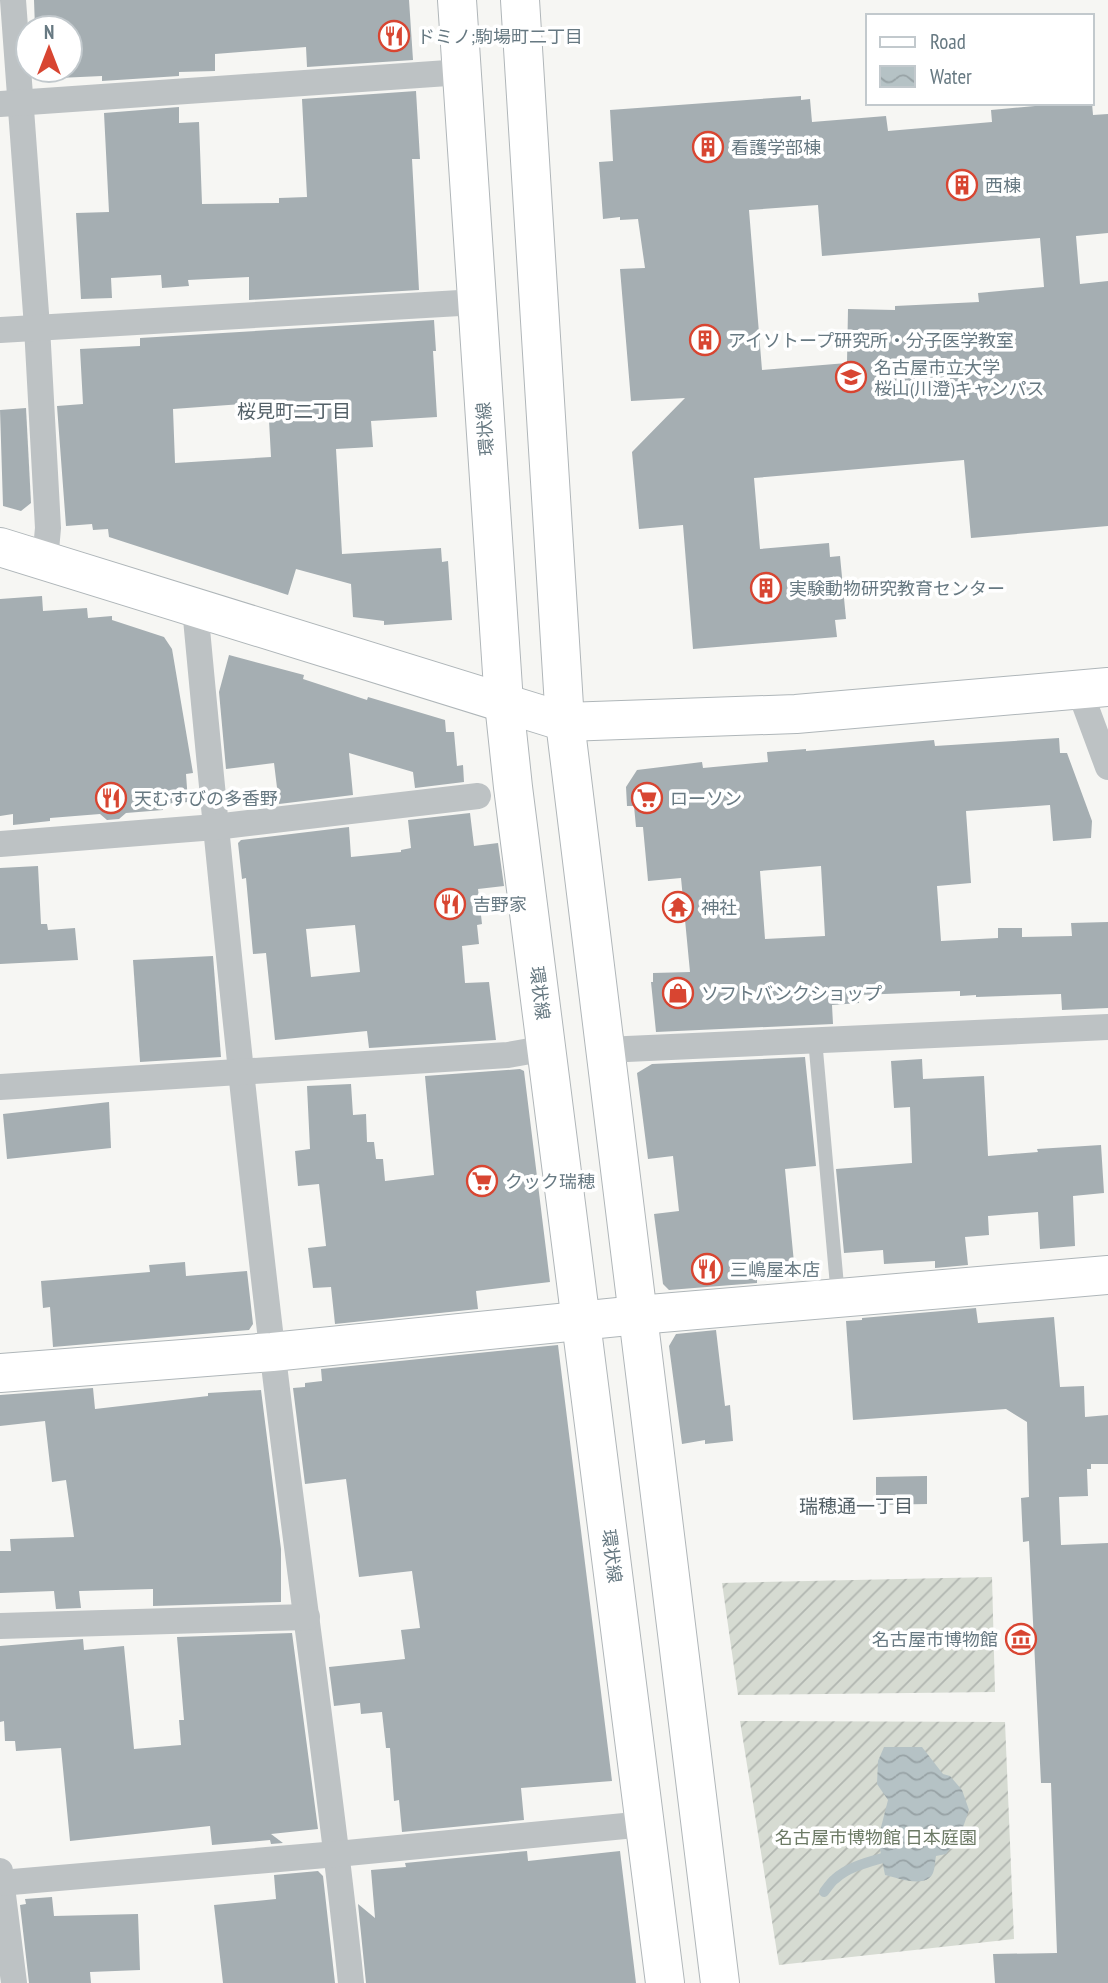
<svg xmlns="http://www.w3.org/2000/svg" width="1108" height="1983" font-family="'PT Sans Narrow','Noto Sans JP',sans-serif">
  <style>
    .garden { fill: url(#garden-furrows) }
    .water { fill: url(#water-waves) }
    .lines { fill: none; stroke-linecap: round; stroke-linejoin: round }
    .stream { stroke: #b5c2c5; stroke-width: 10 }
    .building { fill: #a5aeb2; fill-rule: evenodd }
    .secondary-casing { stroke: #afb6b9; stroke-width: 40 }
    .primary-casing { stroke: #b0b6b9; stroke-width: 40 }
    .lane { stroke: #bdc2c4; stroke-width: 14 }
    .street { stroke: #bdc2c4; stroke-width: 26 }
    .secondary { stroke: #fff; stroke-width: 38 }
    .primary { stroke: #fff; stroke-width: 38 }
    .labels { text-anchor: middle; dominant-baseline: central; stroke-width: 7; stroke-linejoin: round; paint-order: stroke }
    .poi-label { font-size: 18px; fill: #677982; stroke: #fff; text-anchor: start }
    .street-label { font-size: 18px; fill: #677982; stroke: #fff }
    .park-label { font-size: 18px; fill: #6c7a65; stroke: #fff }
    .neighbourhood-label { font-size: 19px; fill: #546168; stroke: #fff }
  </style>
  <defs>
    <pattern id="garden-furrows" width="10" height="10" patternUnits="userSpaceOnUse" patternTransform="scale(1.75)"><rect width="10" height="10" fill="#d6dbd2"/><path d="M-1 1l2-2M0 10L10 0M9 11l2-2" fill="none" stroke="#b1b6b0"/></pattern>
    <pattern id="water-waves" width="16" height="10" patternUnits="userSpaceOnUse" patternTransform="scale(1.75)"><rect width="16" height="10" fill="#b5c2c5"/><path d="M0 5q4-4 8 0t8 0" fill="none" stroke="#97a2a5"/></pattern>
  </defs>
  <rect width="100%" height="100%" fill="#f6f6f3"/>
  <g class="garden">
    <polygon points="992,1577 995,1692 738,1695 722,1583"/>
    <polygon points="740,1721 1005,1722 1014,1939 779,1965"/>
  </g>
  <path class="water" d="M884 1747H922L943 1774 950 1776 962 1790 969 1810 960 1836 946 1854 936 1856C935 1861 935 1868 933 1873 926 1889 898 1878 885 1875L878 1839 888 1800 877 1784 878 1761Z"/>
  <g class="lines">
    <path class="stream" d="M824 1892C827 1888 831 1882 835 1879 850 1865 874 1861 893 1855"/>
  </g>
  <g class="building">
    <polygon points="34,0 409,0 413,60 307,67 306,47 215,54 215,71 179,72 179,76 102,81 102,76 37,79 37,70 70,70 70,28 35,28"/>
    <polygon points="416,91 420,159 412,159 419,290 249,300 249,277 188,280 189,286 162,288 161,275 111,278 112,298 81,299 76,213 109,212 104,113 179,107 179,123 199,122 202,204 279,203 279,198 307,197 302,99"/>
    <path d="M801 96V100L810 99 812 122 886 116 888 131 992 122 991 110 1035 106V103H1092L1093 115 1108 114V233L1076 236 1080 284 1108 281V526L971 538 964 460 754 478 760 549 829 543 830 557 840 556 846 619 835 620 837 637 693 649 683 525 639 529 632 452 685 398 631 401 620 269 645 268 638 219 620 220V217L603 219 599 162 613 161 610 110ZM818 205 822 256 1040 238 1044 287 978 293 979 302 895 306V310L848 309 847 363 762 370 749 210Z"/>
    <path d="M434 320 436 351H433L437 417 371 421 373 447 336 449 342 554 441 548 442 562 448 561 452 620 384 625V621L353 617 351 584 296 569 288 595 109 537 108 529 93 530 92 524 66 526 57 406 83 404 80 349 140 346V338ZM268 402 271 457 175 463 173 409Z"/>
    <polygon points="26,408 31,503 21,511 3,506 0,410"/>
    <polygon points="42,596 43,611 87,608 88,618 112,616 112,620 164,637 172,649 193,773 186,774 188,802 163,804 163,810 126,813 119,819 107,820 100,814 50,818 50,821 13,825 13,814 0,816 0,599"/>
    <polygon points="229,655 304,675 303,679 367,700 368,697 445,720 446,732 454,732 457,766 463,765 464,782 415,788 413,772 349,753 353,795 279,804 274,763 226,769 219,692"/>
    <path d="M1059 738 1060 753H1067L1092 821 1091 838 1053 841 1050 805 966 811 971 883 937 886 941 941 998 938V928H1022V937L1072 936 1071 923 1108 922V1008L1062 1010 1061 994 976 997V995L960 996V991L859 995V1003L832 1005 833 1024 656 1032 651 982H653V973L690 972 681 878 648 881 643 827H636L634 806H627L626 787 637 770 702 762 703 768 768 762 767 752 806 749V751L934 740 935 746ZM821 866 825 936 765 939 760 871Z"/>
    <path d="M470 813 474 846 498 843 504 886 478 889 482 924 477 925 479 944 462 946 465 983 489 982 496 1040 369 1048 367 1031 275 1040 266 953 253 954 246 878 242 879 238 843 241 840 349 827 351 857 401 852V850L411 848 408 820ZM355 925 360 972 311 977 306 929Z"/>
    <polygon points="38,866 41,924 47,924 48,930 75,928 78,960 0,964 0,868"/>
    <polygon points="213,956 221,1057 140,1062 133,960"/>
    <polygon points="805,1057 816,1166 785,1169 795,1273 757,1277 757,1283 669,1290 663,1284 654,1214 679,1211 673,1156 648,1159 637,1073 652,1064"/>
    <polygon points="922,1059 923,1079 984,1076 988,1156 1038,1152 1037,1149 1101,1145 1104,1193 1073,1196 1075,1246 1040,1249 1038,1212 988,1216 989,1235 965,1237 968,1265 935,1268 935,1261 884,1264 883,1250 844,1253 836,1169 912,1163 910,1107 894,1108 891,1061"/>
    <polygon points="520,1069 524,1071 550,1282 476,1291 478,1309 335,1324 331,1287 313,1288 308,1248 326,1246 319,1184 298,1186 295,1151 310,1149 307,1086 351,1084 353,1115 366,1114 367,1142 374,1142 376,1159 383,1159 385,1181 434,1175 425,1076"/>
    <polygon points="109,1102 111,1148 7,1159 3,1114"/>
    <polygon points="185,1262 186,1276 247,1271 253,1324 249,1330 53,1347 50,1307 43,1308 41,1281 150,1272 149,1265"/>
    <polygon points="976,1308 978,1323 1054,1317 1060,1387 1084,1386 1085,1417 1108,1415 1108,1464 1091,1464 1091,1469 1087,1469 1088,1496 1059,1497 1061,1545 1108,1543 1108,1983 995,1983 993,1954 1057,1953 1051,1783 1041,1783 1029,1541 1023,1542 1021,1498 1029,1497 1027,1422 1006,1409 853,1420 846,1321 862,1320 862,1318"/>
    <polygon points="716,1330 725,1406 730,1405 733,1441 705,1444 705,1440 682,1444 669,1346 676,1334"/>
    <polygon points="558,1345 612,1781 521,1788 524,1820 402,1832 399,1800 394,1801 390,1748 386,1748 382,1712 361,1714 360,1703 334,1706 329,1667 405,1659 401,1630 420,1628 412,1571 359,1577 346,1479 305,1484 293,1388 305,1387 305,1383 322,1381 321,1369"/>
    <polygon points="93,1388 95,1409 208,1396 208,1393 261,1390 281,1549 281,1602 153,1606 153,1589 79,1591 81,1608 56,1609 54,1591 0,1593 0,1551 11,1551 10,1539 74,1537 66,1480 52,1482 45,1421 0,1426 0,1395"/>
    <polygon points="927,1476 927,1504 876,1505 876,1477"/>
    <polygon points="292,1633 318,1829 271,1834 283,1843 271,1844 270,1840 212,1845 210,1826 70,1841 61,1748 16,1751 15,1741 5,1741 4,1721 0,1722 0,1646 83,1639 84,1650 124,1646 134,1749 181,1745 179,1720 184,1720 177,1637"/>
    <polygon points="527,1851 528,1861 620,1851 636,1983 366,1983 358,1904 375,1918 371,1870 406,1867 405,1863"/>
    <polygon points="318,1871 323,1876 335,1983 223,1983 214,1905 276,1899 274,1875"/>
    <polygon points="52,1897 54,1916 138,1914 140,1970 90,1972 91,1983 29,1983 20,1905 26,1904 25,1899"/>
  </g>
  <g class="lines">
    <g class="secondary-casing">
      <g id="secondary">
        <polyline points="0,547 565,722 796,714 1108,687"/>
        <polyline points="0,1373 272,1352 638,1315 1108,1275"/>
      </g>
    </g>
    <g class="primary-casing">
      <g id="primary">
        <polyline points="457,0 504,703 513,787 665,1983"/>
        <polyline points="520,0 565,722 720,1983"/>
      </g>
    </g>
    <polyline class="lane" points="815,1039 838,1297"/>
    <g class="street">
      <polyline points="13,0 37,327 48,528 45,561"/>
      <polyline points="0,104 462,72"/>
      <polyline points="0,330 477,302"/>
      <path d="M195 608C218 855 243 1102 272 1348 297 1560 329 1771 351 1983"/>
      <polyline points="1079,689 1108,767"/>
      <polyline points="0,844 215,827 478,796"/>
      <polyline points="605,1050 1108,1027"/>
      <polyline points="0,1087 508,1055 547,1048"/>
      <polyline points="0,1626 307,1617"/>
      <polyline points="0,1871 14,1983"/>
      <polyline points="0,1883 337,1854 645,1824"/>
    </g>
    <use href="#secondary" class="secondary"/>
    <use href="#primary" class="primary"/>
  </g>
  <defs>
    <g id="restaurant-ring" transform="scale(1.575)"><circle r="9.5" fill="#fff" stroke="#d84531" stroke-width="1.5"/><path d="M-5-6h1v4h1v-4h1v4h1v-4h1v5L-1.5 .5V6h-2V.5L-5-1ZM5-6V6H3V1.5H1.5Q1.5-4 5-6Z" fill="#d84531"/></g>
    <g id="building-ring" transform="scale(1.575)"><circle r="9.5" fill="#fff" stroke="#d84531" stroke-width="1.5"/><path d="M-4-6H4V6H1V3H-1V6H-4ZM-2.5-4.3h1.7v1.8h-1.7ZM.8-4.3h1.7v1.8H.8ZM-2.5-1h1.7V.8h-1.7ZM.8-1h1.7V.8H.8Z" fill="#d84531"/></g>
    <g id="university-ring" transform="scale(1.575)"><circle r="9.5" fill="#fff" stroke="#d84531" stroke-width="1.5"/><path d="M0-5L7-2L0 1L-7-2ZM-4 1L0 2.5L4 1V4Q0 6-4 4Z" fill="#d84531"/></g>
    <g id="supermarket-ring" transform="scale(1.575)"><circle r="9.5" fill="#fff" stroke="#d84531" stroke-width="1.5"/><path d="M-6-5.5h2.5l.6 2H6L4.5 2H-2.5L-4.4-4H-6ZM-1.5 3.2a1.3 1.3 0 1 0 .1 0ZM3 3.2a1.3 1.3 0 1 0 .1 0Z" fill="#d84531"/></g>
    <g id="temple-ring" transform="scale(1.575)"><circle r="9.5" fill="#fff" stroke="#d84531" stroke-width="1.5"/><path d="M0-6L5-2H3V0L6.5 2.5H4V6H1.5V3h-3V6H-4V2.5H-6.5L-3 0V-2H-5Z" fill="#d84531"/></g>
    <g id="shop-ring" transform="scale(1.575)"><circle r="9.5" fill="#fff" stroke="#d84531" stroke-width="1.5"/><path d="M-5-2.5h2.3a2.7 3.5 0 0 1 5.4 0H5L5.5 6h-11ZM-1.5-2.5h3a1.5 2.3 0 0 0-3 0Z" fill="#d84531"/></g>
    <g id="museum-ring" transform="scale(1.575)"><circle r="9.5" fill="#fff" stroke="#d84531" stroke-width="1.5"/><path d="M0-6L6-3V-2H-6V-3ZM-5-1h2V3h-2ZM-1-1h2V3h-2ZM3-1h2V3H3ZM-6 4H6V6H-6Z" fill="#d84531"/></g>
  </defs>
  <g fill-rule="evenodd">
    <use href="#restaurant-ring" x="394" y="36"/>
    <use href="#building-ring" x="708" y="147"/>
    <use href="#building-ring" x="962" y="185"/>
    <use href="#building-ring" x="705" y="340"/>
    <use href="#university-ring" x="851" y="377"/>
    <use href="#building-ring" x="766" y="588"/>
    <use href="#restaurant-ring" x="111" y="798"/>
    <use href="#supermarket-ring" x="647" y="798"/>
    <use href="#restaurant-ring" x="450" y="904"/>
    <use href="#temple-ring" x="678" y="907"/>
    <use href="#shop-ring" x="678" y="993"/>
    <use href="#supermarket-ring" x="482" y="1181"/>
    <use href="#restaurant-ring" x="707" y="1269"/>
    <use href="#museum-ring" x="1021" y="1639"/>
  </g>
  <g class="labels">
    <g class="poi-label">
      <text x="417" y="36">ドミノ;駒場町二丁目</text>
      <text x="731" y="147">看護学部棟</text>
      <text x="985" y="185">西棟</text>
      <text x="728" y="340">アイソトープ研究所・分子医学教室</text>
      <text x="874" y="367">名古屋市立大学<tspan x="874" dy="21">桜山(川澄)キャンパス</tspan></text>
      <text x="789" y="588">実験動物研究教育センター</text>
      <text x="134" y="798">天むすびの多香野</text>
      <text x="670" y="798">ローソン</text>
      <text x="473" y="904">吉野家</text>
      <text x="701" y="907">神社</text>
      <text x="701" y="993">ソフトバンクショップ</text>
      <text x="505" y="1181">クック瑞穂</text>
      <text x="730" y="1269">三嶋屋本店</text>
      <text x="998" y="1639" text-anchor="end">名古屋市博物館</text>
    </g>
    <g class="street-label">
      <text transform="translate(485 429) rotate(-94)">環状線</text>
      <text transform="translate(540 993) rotate(83)">環状線</text>
      <text transform="translate(612 1556) rotate(83)">環状線</text>
    </g>
    <g class="park-label">
      <text x="876" y="1837">名古屋市博物館 日本庭園</text>
    </g>
    <g class="neighbourhood-label">
      <text x="294" y="411">桜見町二丁目</text>
      <text x="856" y="1506">瑞穂通一丁目</text>
    </g>
  </g>
  <rect x="866" y="14" width="228" height="91" fill="#ffffff" stroke="#c2c9cd" stroke-width="2"/>
  <rect x="880" y="37" width="35" height="10" fill="#ffffff" stroke="#c2c9cd" stroke-width="2"/>
  <text x="930" y="49" font-size="21" fill="#677982">Road</text>
  <rect x="880" y="66" width="35" height="21" fill="url(#water-waves)" stroke="#c2c9cd" stroke-width="2"/>
  <text x="930" y="84" font-size="21" fill="#677982">Water</text>
  <g transform="translate(49 49)"><circle r="33" fill="#ffffff" stroke="#c2c9cd" stroke-width="2"/>
  <path d="M0-5L12 26L0 18L-12 26Z" fill="#d84531"/>
  <text y="-10" font-size="19" font-weight="bold" text-anchor="middle" fill="#677982">N</text>
  </g>
</svg>
